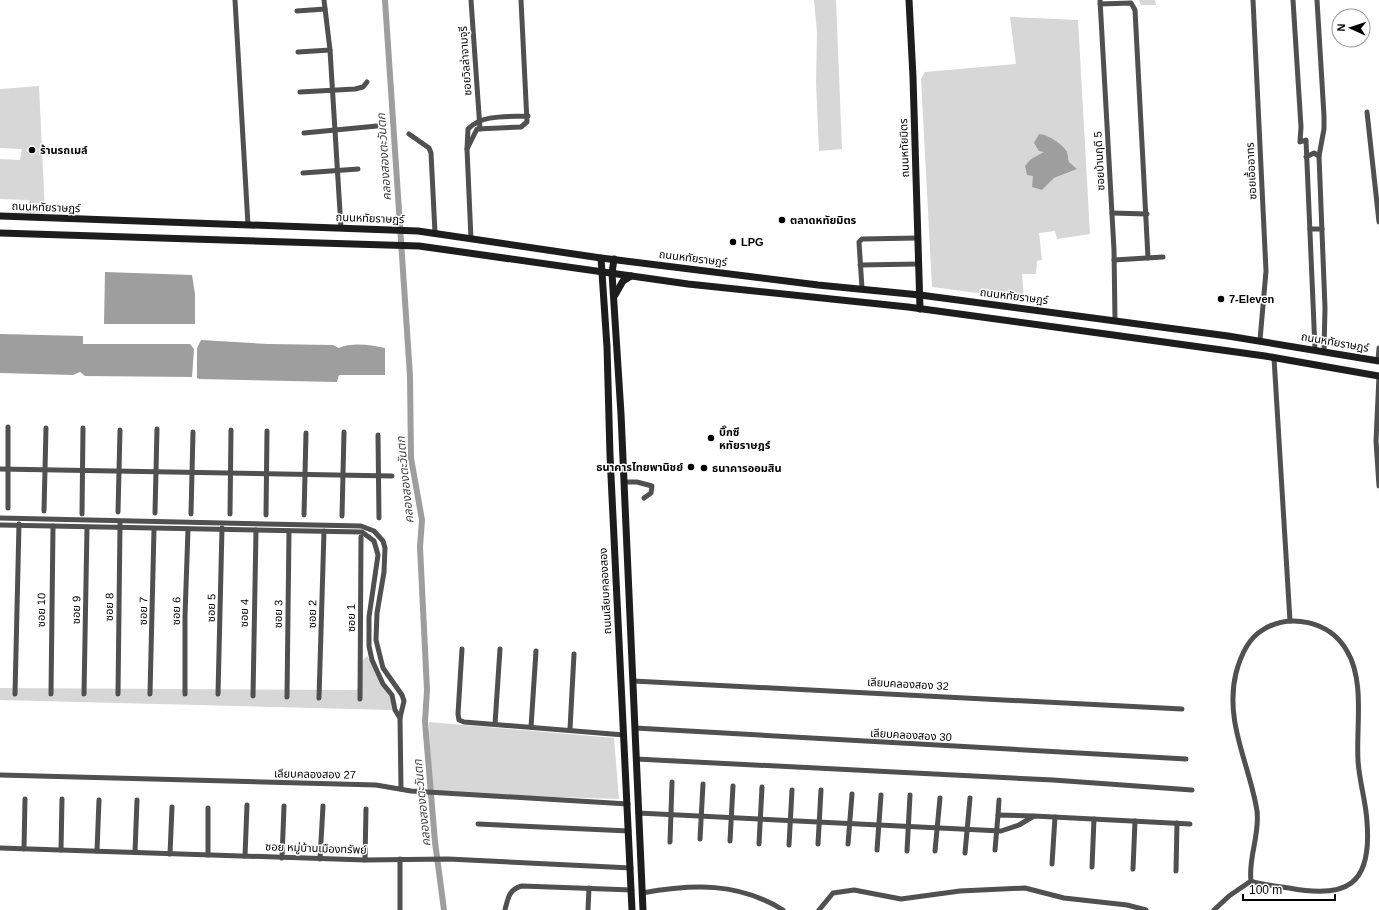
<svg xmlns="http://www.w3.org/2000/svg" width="1379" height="910" font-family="Helvetica,'Noto Sans Thai',sans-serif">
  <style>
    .green { fill: #d7d7d7; fill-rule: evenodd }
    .water { fill: #9e9e9e }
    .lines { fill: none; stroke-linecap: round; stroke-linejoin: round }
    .canal { stroke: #9e9e9e; stroke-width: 6 }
    .street { stroke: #505050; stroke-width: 5 }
    .secondary { stroke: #1d1d1d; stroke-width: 7 }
    .poi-dot { fill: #000; stroke: #fff; stroke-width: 1.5 }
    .labels { text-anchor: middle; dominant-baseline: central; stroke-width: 3; stroke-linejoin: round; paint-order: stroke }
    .street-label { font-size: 11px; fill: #000; stroke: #fff }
    .poi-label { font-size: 11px; font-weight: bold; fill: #000; stroke: #fff; text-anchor: start }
    .water-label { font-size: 12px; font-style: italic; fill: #3f3f3f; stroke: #fff }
  </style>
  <rect width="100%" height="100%" fill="#fff"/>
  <g class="green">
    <polygon points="814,0 836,0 842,149 819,151 816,83 817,32"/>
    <polygon points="1139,0 1155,0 1156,5 1141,5"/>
    <path d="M1010 17 1078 20 1090 234 1057 239 1055 231 1039 233 1042 260 1037 261 1036 274H1022L1024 299 932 287 921 79 925 72 1016 64ZM1053 141C1063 146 1067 150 1069 162L1077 169 1054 178 1042 190 1033 176 1031 159 1045 152Z"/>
    <polygon points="39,86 45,213 0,212 29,212 29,200 0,199 0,159 20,160 22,149 0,148 0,89"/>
    <polygon points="367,656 390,696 392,710 0,700 0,688 356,690 360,686 363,660"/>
    <polygon points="429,722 614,738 619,799 431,793"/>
  </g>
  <g class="water">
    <path d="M1039 134C1047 134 1064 145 1067 152 1068 155 1068 159 1069 162L1077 169 1054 178 1042 190 1032 187 1033 176 1027 175 1025 166 1031 159 1044 152 1039 151 1034 143Z"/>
    <polygon points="105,272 192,275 195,294 195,324 104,324"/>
    <polygon points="0,334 83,336 83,344 190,344 194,349 192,377 85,376 80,372 73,375 0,373"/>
    <path d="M201 340 268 344 333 345 339 348C353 342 370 345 385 348V375H339L337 382 199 379 197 378V348Z"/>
  </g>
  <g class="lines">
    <polyline class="canal" points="385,0 410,376 411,458 422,520 420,547 427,690 425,722 435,842 444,910"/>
    <g class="street">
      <polyline points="235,0 248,225"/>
      <polyline points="324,0 330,50 341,228"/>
      <polyline points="471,0 480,129"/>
      <polyline points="1100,0 1114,250 1115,320"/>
      <polyline points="1253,0 1266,271 1260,340"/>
      <polyline points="1293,0 1301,127 1300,142 1306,140 1315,349"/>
      <polyline points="1317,0 1324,116 1324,129 1319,156 1325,308 1324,351"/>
      <polyline points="1100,4 1131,3 1135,10 1148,258"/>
      <polyline points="297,11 325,9"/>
      <polyline points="298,52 330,50"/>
      <polyline points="300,92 355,89 363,87 367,82"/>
      <polyline points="1367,112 1379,222"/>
      <polyline points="304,133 377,126"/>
      <polyline points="409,134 429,148 431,153 435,233"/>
      <polyline points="467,149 477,129 521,127 527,122 521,0"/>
      <polyline points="1306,157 1314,153 1319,156"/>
      <polyline points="303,173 358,169"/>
      <polyline points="1112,213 1147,214"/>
      <polyline points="1310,229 1322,229"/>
      <path d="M471 239 467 149 468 129C482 114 508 117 528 116"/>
      <polyline points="1114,260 1163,257"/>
      <polyline points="860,265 919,264"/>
      <polyline points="862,288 859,242 862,239 918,238"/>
      <polyline points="1274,358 1290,621"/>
      <polyline points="1378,360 1379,348"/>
      <polyline points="1379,376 1376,441 1379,486"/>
      <polyline points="378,435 379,518"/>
      <polyline points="0,469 392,476"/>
      <polyline points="624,482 637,482 652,486 651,493 644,498"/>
      <polyline points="8,508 8,427"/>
      <polyline points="44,511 46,428"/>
      <polyline points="118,512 120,430"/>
      <polyline points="155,513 157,429"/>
      <polyline points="82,514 83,428"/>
      <polyline points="191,514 193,432"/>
      <polyline points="230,514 231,430"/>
      <polyline points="266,515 267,431"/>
      <polyline points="304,515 306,433"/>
      <polyline points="342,516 344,432"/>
      <polyline points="0,518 361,526 374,531 383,541 385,548 384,572 377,613 376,640 383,668 402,695 404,701 400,718 401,789"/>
      <polyline points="0,525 362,532 374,541 378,555 369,617 369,646 372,660 383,684 392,695 395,710 400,718"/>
      <polyline points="462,649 458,714 459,720 464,722 624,735"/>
      <polyline points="633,681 1182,709"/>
      <polyline points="15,694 19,524"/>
      <polyline points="51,694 53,526"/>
      <polyline points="84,694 87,527"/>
      <polyline points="118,694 120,524"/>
      <polyline points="150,694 154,529"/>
      <polyline points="185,694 185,616 188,529"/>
      <polyline points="218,694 222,528"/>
      <polyline points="253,696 256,530"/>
      <polyline points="287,697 289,531"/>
      <polyline points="319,698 324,531"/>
      <polyline points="360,699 361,537"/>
      <polyline points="495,724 500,649"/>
      <polyline points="531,727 536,651"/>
      <polyline points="635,728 1186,759"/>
      <polyline points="570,729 574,654"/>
      <polyline points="636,759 1053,780 1192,790"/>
      <polyline points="0,775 376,785 411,791 628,804"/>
      <polyline points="638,813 1001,831 1019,825 1034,816 1190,824"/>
      <polyline points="998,815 999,800"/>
      <polyline points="478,824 629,831"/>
      <polyline points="700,839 703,784"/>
      <polyline points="730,841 733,786"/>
      <polyline points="670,842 672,782"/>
      <polyline points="759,844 762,787"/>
      <polyline points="818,844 821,790"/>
      <polyline points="848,844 852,794"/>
      <polyline points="789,845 792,790"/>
      <polyline points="0,848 365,860 448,859 631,868"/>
      <polyline points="24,849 25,799"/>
      <polyline points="61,850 62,799"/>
      <polyline points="877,850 881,795"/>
      <polyline points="995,850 998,815 1033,816"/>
      <polyline points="97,851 99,800"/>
      <polyline points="907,851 910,795"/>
      <polyline points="935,851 940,798"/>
      <polyline points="135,852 137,800"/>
      <polyline points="965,853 970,798"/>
      <polyline points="170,854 172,807"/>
      <polyline points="208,855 208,808"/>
      <polyline points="245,856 247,805"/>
      <polyline points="282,858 284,806"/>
      <polyline points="320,859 323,806"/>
      <polyline points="400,859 400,910"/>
      <polyline points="365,860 366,809"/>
      <polyline points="1052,864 1055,817"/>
      <polyline points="1092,867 1094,819"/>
      <polyline points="1133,869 1135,821"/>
      <polyline points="1176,871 1177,823"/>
      <path d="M642 893C693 884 738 882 783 910"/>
      <path d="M505 910C508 898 509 889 522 886L632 890"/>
      <polyline points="588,910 589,888"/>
      <polyline points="819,910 833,893 854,890 901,899 960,891 1025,888 1064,898 1127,905 1146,910"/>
      <path d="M1214 910 1229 896 1251 881C1263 885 1276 886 1289 888 1347 899 1372 885 1367 822 1366 801 1359 781 1358 760 1356 727 1365 681 1347 651 1330 621 1289 612 1261 631 1247 640 1240 658 1236 673 1224 722 1250 765 1257 811 1260 835 1248 858 1251 881"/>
    </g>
    <g class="secondary">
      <polyline points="909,0 913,77 920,309"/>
      <polyline points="0,216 418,231 601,258 818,285 920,295 1228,336 1379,361"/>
      <polyline points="0,233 419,246 688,284 908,307 1106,334 1265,356 1379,376"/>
      <polyline points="601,258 607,347 610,455 632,910"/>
      <polyline points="614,259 612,273 621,414 643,910"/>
      <polyline points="615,295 623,281 631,276"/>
    </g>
  </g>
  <g class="poi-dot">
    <circle cx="32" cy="150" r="4"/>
    <circle cx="782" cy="220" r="4"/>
    <circle cx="733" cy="242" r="4"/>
    <circle cx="1221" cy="299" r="4"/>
    <circle cx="711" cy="438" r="4"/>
    <circle cx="691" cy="467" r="4"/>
    <circle cx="704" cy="468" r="4"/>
  </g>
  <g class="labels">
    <g class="street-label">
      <text transform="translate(465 61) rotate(-94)">ซอยวิลล่าจามจุรี</text>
      <text transform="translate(904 148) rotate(-92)">ถนนหทัยมิตร</text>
      <text transform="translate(1099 161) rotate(-93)">ซอยบ้านฤดี 5</text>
      <text transform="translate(1251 171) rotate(-93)">ซอยเอื้ออาทร</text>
      <text transform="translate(46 207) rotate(2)">ถนนหทัยราษฎร์</text>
      <text transform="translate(370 218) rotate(2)">ถนนหทัยราษฎร์</text>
      <text transform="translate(693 258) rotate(7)">ถนนหทัยราษฎร์</text>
      <text transform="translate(1014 296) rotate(7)">ถนนหทัยราษฎร์</text>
      <text transform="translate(1335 342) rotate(10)">ถนนหทัยราษฎร์</text>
      <text transform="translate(605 591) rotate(-93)">ถนนเลียบคลองสอง</text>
      <text transform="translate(109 607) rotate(-89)">ซอย 8</text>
      <text transform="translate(211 608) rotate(-89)">ซอย 5</text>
      <text transform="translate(41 610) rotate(-89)">ซอย 10</text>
      <text transform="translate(76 610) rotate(-89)">ซอย 9</text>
      <text transform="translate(143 611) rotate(-89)">ซอย 7</text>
      <text transform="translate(176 611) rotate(-89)">ซอย 6</text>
      <text transform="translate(244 613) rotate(-89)">ซอย 4</text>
      <text transform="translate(278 614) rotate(-89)">ซอย 3</text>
      <text transform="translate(312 614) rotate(-89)">ซอย 2</text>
      <text transform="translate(351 618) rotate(-90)">ซอย 1</text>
      <text transform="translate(908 684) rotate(3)">เลียบคลองสอง 32</text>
      <text transform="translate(911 735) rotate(3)">เลียบคลองสอง 30</text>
      <text transform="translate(315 774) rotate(1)">เลียบคลองสอง 27</text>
      <text transform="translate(316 848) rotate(2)">ซอย หมู่บ้านเมืองทรัพย์</text>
    </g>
    <g class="poi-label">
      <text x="40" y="150">ร้านรถเมล์</text>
      <text x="790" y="220">ตลาดหทัยมิตร</text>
      <text x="741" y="242">LPG</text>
      <text x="1229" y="299">7-Eleven</text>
      <text x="719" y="432">บิ๊กซี<tspan x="719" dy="13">หทัยราษฎร์</tspan></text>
      <text x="683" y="467" text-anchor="end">ธนาคารไทยพานิชย์</text>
      <text x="712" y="468">ธนาคารออมสิน</text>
    </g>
    <g class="water-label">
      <text transform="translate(384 157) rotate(-94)">คลองสองตะวันตก</text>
      <text transform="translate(405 480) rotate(-96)">คลองสองตะวันตก</text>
      <text transform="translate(422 803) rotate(-96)">คลองสองตะวันตก</text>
    </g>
  </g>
  <g transform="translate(1351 28) rotate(273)"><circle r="19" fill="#ffffff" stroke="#999999"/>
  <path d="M0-3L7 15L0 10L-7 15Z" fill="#000000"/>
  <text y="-6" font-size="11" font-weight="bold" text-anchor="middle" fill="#000000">N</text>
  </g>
  <path d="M1243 894v6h92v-6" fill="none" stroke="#000000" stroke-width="2"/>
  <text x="1249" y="894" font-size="12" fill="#000000" stroke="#ffffff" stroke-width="3" paint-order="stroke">100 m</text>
</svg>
